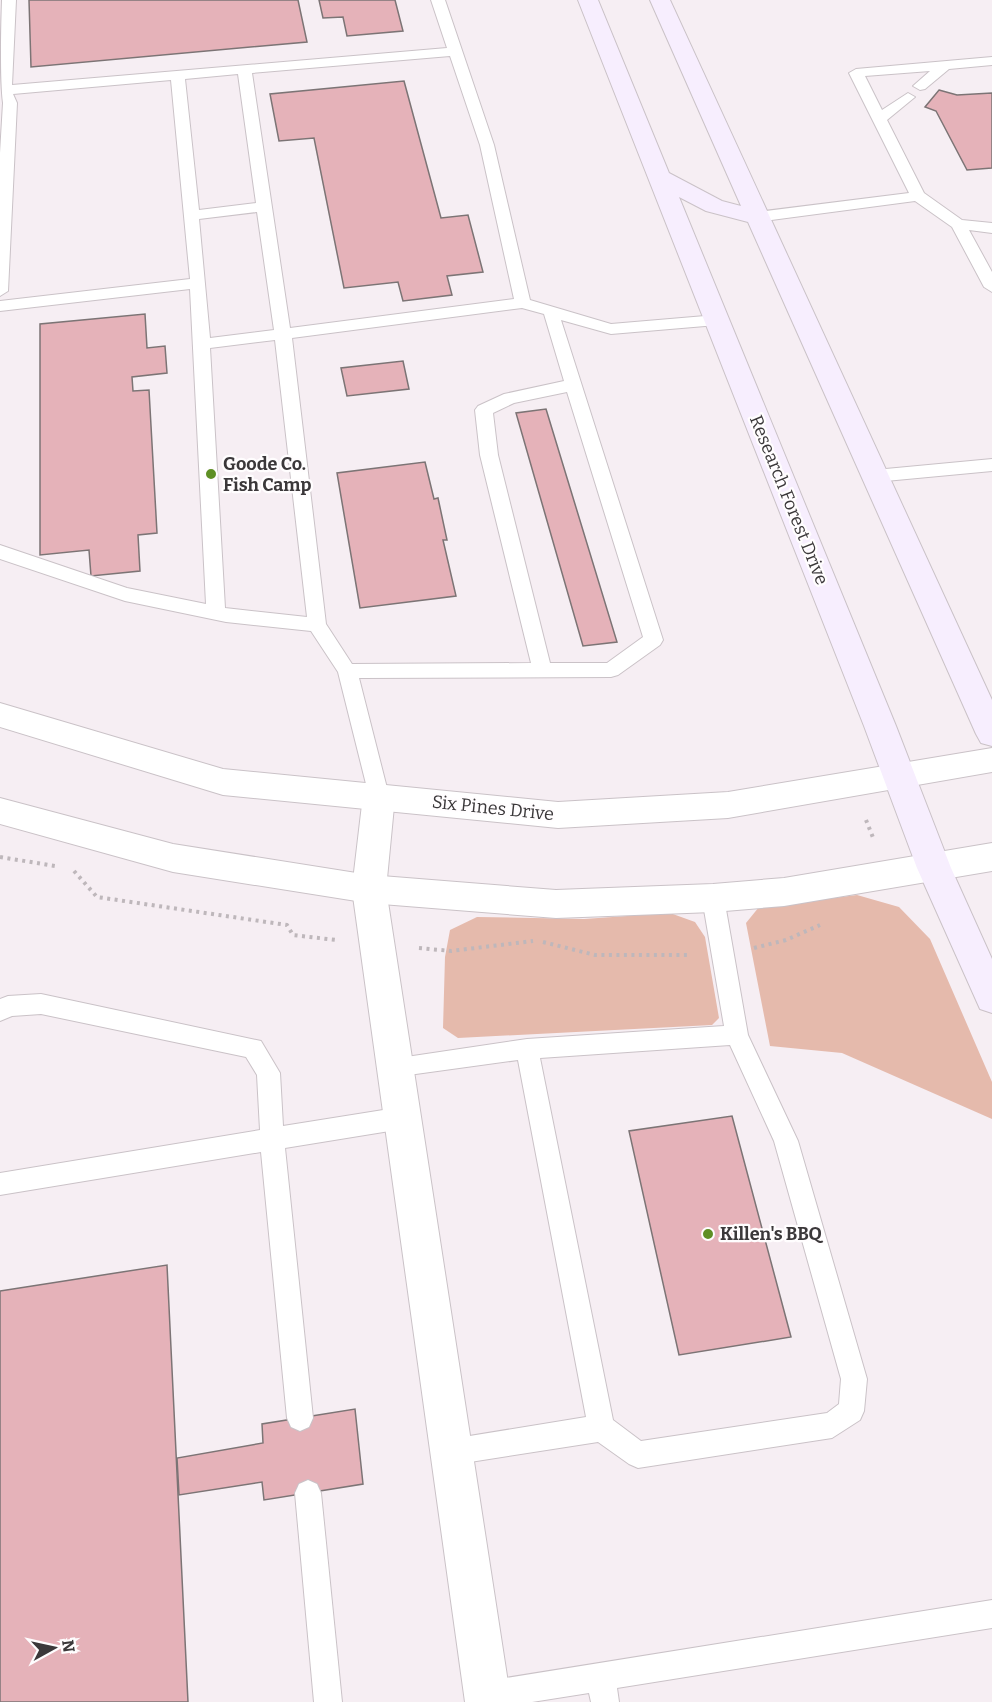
<svg xmlns="http://www.w3.org/2000/svg" width="992" height="1702" font-family="Bitter,serif">
  <style>
    .green { fill: #e5baac }
    .building { fill: #e5b2b9; stroke: #7c7475; stroke-width: 1.5 }
    .lines { fill: none; stroke-linecap: round; stroke-linejoin: round }
    .service-casing { stroke: #cac2c7; stroke-width: 2 }
    .minor-casing { stroke: #cac2c7; stroke-width: 2 }
    .tertiary-casing { stroke: #cac2c7; stroke-width: 2 }
    .secondary-casing { stroke: #cac2c7; stroke-width: 2 }
    .path { stroke: #beb7bb; stroke-width: 4; stroke-dasharray: 3 4.5; stroke-linecap: butt }
    .service { fill: #fff; fill-rule: evenodd }
    .minor { fill: #fff; fill-rule: evenodd }
    .tertiary { fill: #fff; fill-rule: evenodd }
    .secondary { fill: #f7eefe; fill-rule: evenodd }
    .poi-dot { fill: #5e8f24; stroke: #fffdfe; stroke-width: 2 }
    .labels { text-anchor: middle; dominant-baseline: central; stroke-width: 4.5; stroke-linejoin: round; paint-order: stroke }
    .poi-label { font-size: 18px; font-weight: bold; fill: #3b383a; stroke: #fffdfe; text-anchor: start }
    .street-label { font-size: 18px; fill: #3b383a; stroke: #fffdfe }
  </style>
  <rect width="100%" height="100%" fill="#f6eef3"/>
  <g class="green">
    <polygon points="857,895 899,907 930,939 992,1082 992,1119 842,1053 770,1046 746,923 759,907"/>
    <polygon points="670,913 695,922 705,937 719,1018 712,1025 458,1038 443,1028 445,957 450,930 477,917 584,919"/>
  </g>
  <g class="building">
    <polygon points="29,0 298,0 307,42 31,67"/>
    <polygon points="319,0 395,0 403,31 347,36 343,17 323,18"/>
    <polygon points="404,81 441,218 468,215 483,272 447,276 452,295 403,301 398,282 344,288 314,138 279,141 270,94"/>
    <polygon points="939,90 957,95 992,93 992,168 967,170 936,111 925,107"/>
    <polygon points="145,314 147,348 165,346 167,373 132,377 133,391 149,390 157,533 138,535 140,571 91,576 89,550 40,555 40,324"/>
    <polygon points="403,361 409,389 347,396 341,368"/>
    <polygon points="546,409 617,642 583,646 516,413"/>
    <polygon points="425,462 434,499 438,498 447,540 443,540 456,596 360,608 337,473"/>
    <polygon points="732,1116 791,1337 679,1355 629,1131"/>
    <polygon points="167,1265 188,1702 0,1702 0,1291"/>
    <polygon points="355,1409 363,1484 264,1500 262,1482 179,1495 177,1458 263,1443 262,1424"/>
  </g>
  <g class="lines">
    <g class="service-casing">
      <g id="service">
        <path d="M2 0H16L12 85 447 48 431 0H445L494 145 530 300 611 324 717 315 725 320 717 325 611 334 561 320 663 640 660 645 618 675 611 677 359 678 389 796 386 802 379 804 372 802 369 796 338 672 311 631 226 622 125 601 0 559V545L127 588 206 604 190 289 0 311V301L190 279 171 80 13 94 17 103 8 291 0 296V153L3 103C0 80 1 26 2 0ZM450 56 480 145 514 299 290 328 252 73ZM238 74 256 203 199 210 185 79ZM257 212 274 330 210 338 199 219ZM522 308 544 314 564 381 504 394 478 406 475 410 480 455 531 663 352 664 326 624 292 338ZM275 340 307 617 225 608 210 348ZM567 392 643 637 607 663H550L498 455 493 413 514 403Z"/>
        <polygon points="992,57 992,65 949,69 925,89 920,90 913,86 930,71 865,76 882,110 908,93 915,97 887,120 924,193 962,220 992,223 992,233 969,230 992,272 992,292 984,287 952,227 915,201 757,222 749,217 757,212 909,193 849,73 856,69"/>
        <polygon points="992,459 992,471 875,482 869,480 866,476 869,472 875,470"/>
        <path d="M713 889 721 892 724 898 748 1035 798 1141 867 1379 864 1411 860 1420 832 1438 638 1468 629 1464 598 1442 451 1465 442 1461 438 1452 442 1443 451 1439 586 1417 518 1060 394 1077 386 1074 383 1067 386 1060 527 1039 724 1026 702 898 705 892ZM730 1045 774 1141 841 1379 839 1404 827 1413 641 1441 613 1420 540 1058Z"/>
        <polygon points="41,994 261,1041 280,1073 283,1126 402,1107 410,1110 414,1118 410,1126 402,1129 285,1148 313,1418 309,1427 300,1431 291,1427 287,1418 261,1152 0,1195 0,1173 260,1130 257,1075 246,1057 41,1014 12,1016 0,1021 0,999 8,996"/>
        <polygon points="308,1480 317,1484 321,1493 342,1702 314,1702 295,1493 299,1484"/>
        <polygon points="992,1600 992,1628 617,1688 619,1702 591,1702 589,1693 532,1702 476,1702 473,1695 477,1685 487,1681"/>
      </g>
    </g>
    <g class="minor-casing">
      <polygon id="minor" points="379,783 390,787 395,796 386,889 511,1702 465,1702 352,889 363,796 368,787"/>
    </g>
    <g class="tertiary-casing">
      <g id="tertiary">
        <polygon points="0,703 223,769 558,802 728,792 992,748 992,772 728,818 558,828 223,795 0,727"/>
        <polygon points="0,798 173,844 369,875 556,890 713,884 784,878 992,843 992,871 784,906 713,912 556,918 369,903 173,872 0,824"/>
      </g>
    </g>
    <g class="secondary-casing">
      <polygon id="secondary" points="578,0 598,0 669,173 722,201 741,206 650,0 670,0 992,700 992,746 981,743 976,734 748,222 706,211 679,197 896,726 951,868 992,959 992,1013 980,1009 917,868 864,726"/>
    </g>
    <g class="path">
      <polyline points="866,820 874,840"/>
      <polyline points="0,857 55,866"/>
      <polyline points="74,871 97,897 287,925 293,935 336,940"/>
      <polyline points="543,942 595,955 690,955"/>
      <polyline points="419,948 451,951 533,941"/>
      <polyline points="754,948 786,940 820,925"/>
    </g>
    <use href="#service" class="service"/>
    <use href="#minor" class="minor"/>
    <use href="#tertiary" class="tertiary"/>
    <use href="#secondary" class="secondary"/>
  </g>
  <g class="poi-dot">
    <circle cx="211" cy="474" r="6"/>
    <circle cx="708" cy="1234" r="6"/>
  </g>
  <g class="labels">
    <g class="poi-label">
      <text x="223" y="464">Goode Co.<tspan x="223" dy="21">Fish Camp</tspan></text>
      <text x="720" y="1234">Killen's BBQ</text>
    </g>
    <g class="street-label">
      <text transform="translate(789 500) rotate(68)">Research Forest Drive</text>
      <text transform="translate(493 808) rotate(6)">Six Pines Drive</text>
    </g>
  </g>
  <g transform="translate(54 1648) rotate(82)" stroke="#fffdfe" stroke-width="4.5" paint-order="stroke">
  <path d="M0-4.5L10 22L0 15L-10 22Z" fill="#3b383a"/>
  <text y="-9" font-size="16" font-weight="bold" text-anchor="middle" fill="#3b383a">N</text>
  </g>
</svg>
